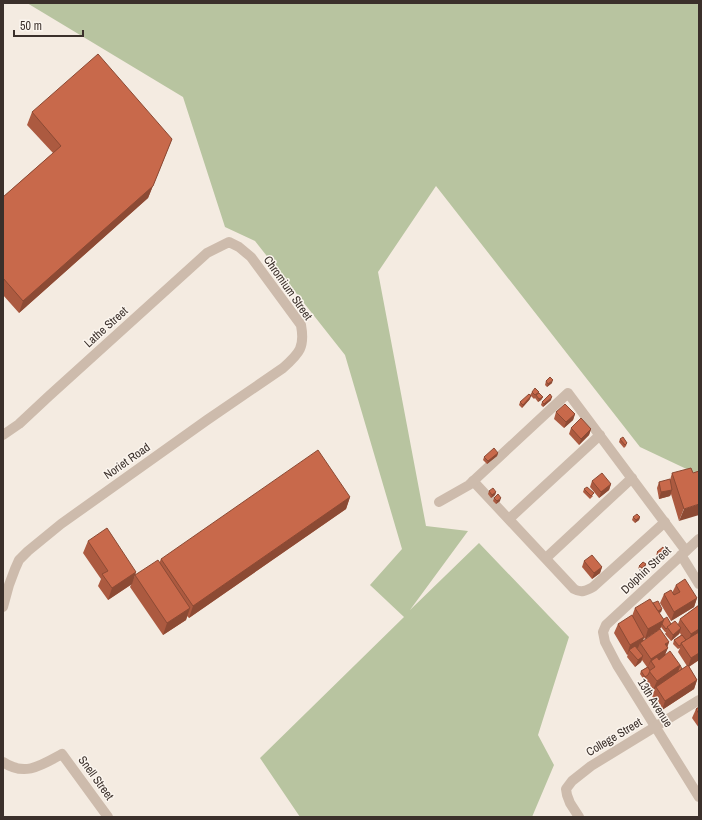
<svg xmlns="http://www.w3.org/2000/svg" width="702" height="820" viewBox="0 0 702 820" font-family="'Archivo Narrow',sans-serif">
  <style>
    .green { fill: #b8c4a0 }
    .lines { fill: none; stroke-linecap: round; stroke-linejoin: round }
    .street { stroke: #cdbbac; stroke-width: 10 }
    .wall { fill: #ac5a40; fill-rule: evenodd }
    .shaded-wall { fill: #8c4a34 }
    .building { fill: #c8694b; stroke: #8c4a34 }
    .labels { text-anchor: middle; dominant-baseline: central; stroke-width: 3; stroke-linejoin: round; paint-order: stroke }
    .street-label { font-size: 12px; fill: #3b302b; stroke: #fbf5ee }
  </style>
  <rect width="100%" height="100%" fill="#f4ebe1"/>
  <!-- green -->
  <polygon class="green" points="27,3 697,3 699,6 699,470 695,473 640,447 436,186 378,272 426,526 468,531 410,610 479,543 569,637 538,735 554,765 532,817 300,817 260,758 404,617 370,585 402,549 345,355 255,241 225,227 183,97"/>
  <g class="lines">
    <!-- street -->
    <g class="street">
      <path d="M3,435L19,424L49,396L207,253L229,242L239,247L251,257L301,325C305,347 300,353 283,368L207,420L61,524L28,551L19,560L15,569L9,585L3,607"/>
      <path d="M473,481L574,589C581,593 586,591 593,587L665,522"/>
      <polyline points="439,502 469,485 568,393 686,551"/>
      <polyline points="509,519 600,435"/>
      <polyline points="699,539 606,625 603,632 605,642 617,665 699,797"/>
      <polyline points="681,555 699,584"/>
      <polyline points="546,558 632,478"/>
      <path d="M3,762C25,777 42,765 62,754L108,817"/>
      <polyline points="579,817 570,803 567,795 566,789 572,781 591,766 699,700"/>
    </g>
  </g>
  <!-- wall -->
  <g class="wall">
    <polygon points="32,112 167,151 148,198 19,313 3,295 3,197 53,153 27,125"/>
    <polygon points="546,381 552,383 547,387 545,385"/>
    <polygon points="532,392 539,392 538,393 543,397 541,400 538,402 535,398 534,399 530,395"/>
    <polygon points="530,399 522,408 519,405 520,402"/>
    <polygon points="551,400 543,407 541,405 542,402"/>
    <polygon points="556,412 575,414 573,420 564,428 554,419"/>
    <polygon points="571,428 591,429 589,435 579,445 569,434"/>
    <polygon points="620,439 627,443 626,446 624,448 619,442"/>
    <polygon points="498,453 497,456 487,464 483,460 484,457"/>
    <polygon points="699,471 679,521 671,494 670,496 659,499 657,488 659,482 670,480 672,473 693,473"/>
    <polygon points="592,481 611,484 609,490 599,498 590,487"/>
    <polygon points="584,489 593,496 590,499 583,492"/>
    <polygon points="489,491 496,492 495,495 491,498 488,494"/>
    <polygon points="350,497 346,509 189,618 187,616 186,620 163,635 130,587 135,575 159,563 161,559"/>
    <polygon points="494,498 500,501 496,504 493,501"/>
    <polygon points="633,517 640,517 639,520 635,523 632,520"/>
    <polygon points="88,541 136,572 132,584 108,600 98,586 101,579 83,553"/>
    <polygon points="666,550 665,553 659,558 656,556 657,552"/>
    <polygon points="584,561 602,567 600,573 592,579 582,567"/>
    <polygon points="646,564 645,567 641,571 638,569 639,566"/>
    <polygon points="676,585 697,598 694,607 671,621 660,603 664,594 672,593"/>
    <path d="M653,603L662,609L661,612L659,613L664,619L671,624H678L680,619L699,605V660L689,667L697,680L694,689L662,710L652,696L655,689L653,690L646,680L647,679L644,680L640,674L641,671L647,667L642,660L641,662L635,667L627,657L628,654L627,655L614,633L618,624L632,616L635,608ZM661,627L665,632H666L665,634L671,641L679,634L680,633L681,635L674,640L673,644L678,649L680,648L678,652L687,666L682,669L665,655L669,642L643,641L644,638L645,639L660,629Z"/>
    <polygon points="699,707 699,728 692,718 696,709"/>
  </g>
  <!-- shaded-wall -->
  <g class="shaded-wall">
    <polygon points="172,139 148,198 19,313 23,301"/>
    <polygon points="553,380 552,383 547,387 548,384"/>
    <polygon points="531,396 530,399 522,408 523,405"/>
    <polygon points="543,397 541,400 538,402 539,399"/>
    <polygon points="552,397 551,400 543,407 544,404"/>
    <polygon points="575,414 573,420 564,428 566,422"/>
    <polygon points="591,429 589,435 579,445 581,439"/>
    <polygon points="498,453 497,456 487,464 488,461"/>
    <polygon points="611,484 609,490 599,498 601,492"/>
    <polygon points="672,490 670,496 659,499 661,492"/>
    <polygon points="496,492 495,495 491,498 492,495"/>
    <polygon points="350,497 346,509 189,618 193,606"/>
    <polygon points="501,498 500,501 496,504 497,501"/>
    <polygon points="699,504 699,515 679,521 684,509"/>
    <polygon points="640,517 639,520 635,523 636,520"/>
    <polygon points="666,550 665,553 659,558 660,555"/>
    <polygon points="646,564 645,567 641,571 642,568"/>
    <polygon points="602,567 600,573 592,579 594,573"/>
    <polygon points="136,572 132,584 108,600 112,588"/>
    <polygon points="697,598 694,607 671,621 674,612"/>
    <polygon points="190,608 186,620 163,635 167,623"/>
    <polygon points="662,609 661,612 654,615 655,612"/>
    <polygon points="664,620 660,629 645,639 648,629"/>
    <polygon points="681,628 679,634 671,641 673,635"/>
    <polygon points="699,629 699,635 687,644 691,634"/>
    <polygon points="644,637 641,646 640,643 638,648 631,652 629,650 628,654 627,655 630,645"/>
    <polygon points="669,642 666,649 668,648 664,657 653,665 651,661 647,669 651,659 665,644"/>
    <polygon points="699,653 699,660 688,667 691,658"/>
    <polygon points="643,656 641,662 635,667 638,660"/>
    <polygon points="680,665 677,674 656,687 655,689 653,690 657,681"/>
    <polygon points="697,680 694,689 662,710 665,701"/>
  </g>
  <!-- building -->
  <g class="building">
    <polygon points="98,54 172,139 153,186 23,301 3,278 3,197 61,146 32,112"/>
    <polygon points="550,377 553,380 548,384 546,381"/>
    <polygon points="535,388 539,392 535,395 532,392"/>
    <polygon points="539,393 543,397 539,399 536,395"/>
    <polygon points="529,394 531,396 523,405 520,402"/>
    <polygon points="550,394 552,397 544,404 542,402"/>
    <polygon points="565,404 575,414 566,422 556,412"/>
    <polygon points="581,418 591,429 581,439 571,428"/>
    <polygon points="623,437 627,443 625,445 620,439"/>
    <polygon points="494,448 498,453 488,461 484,457"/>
    <polygon points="318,450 350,497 193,606 161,559"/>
    <polygon points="691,468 693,473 699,471 699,504 684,509 672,473"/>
    <polygon points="602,473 611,484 601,492 592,481"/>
    <polygon points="670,479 672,490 661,492 659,482"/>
    <polygon points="587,487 594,493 591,496 584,489"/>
    <polygon points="493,488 496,492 492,495 489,491"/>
    <polygon points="498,494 501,498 497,501 494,498"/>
    <polygon points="637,514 640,517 636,520 633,517"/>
    <polygon points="107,528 136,572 112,588 102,574 108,571 88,541"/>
    <polygon points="663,547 666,550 660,555 657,552"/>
    <polygon points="592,555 602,567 594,573 584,561"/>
    <polygon points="158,560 190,608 167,623 135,575"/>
    <polygon points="643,562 646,564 642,568 639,566"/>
    <polygon points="685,579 697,598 674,612 664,594 671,590 674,595 680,592 676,585"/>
    <polygon points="650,599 664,620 648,629 635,608"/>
    <polygon points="658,601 662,609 658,611 653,603"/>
    <polygon points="699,605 699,629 691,634 680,619"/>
    <polygon points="632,615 644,637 630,645 618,624"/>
    <polygon points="667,617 671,624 666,629 662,624 664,619"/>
    <polygon points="675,621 681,628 673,635 667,627"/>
    <polygon points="660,629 669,642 665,644 668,648 651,659 640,643"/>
    <polygon points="699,632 699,653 691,658 681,643"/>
    <polygon points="682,635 686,640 681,643 681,645 679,646 674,640"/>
    <polygon points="635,646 643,656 638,660 629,650"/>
    <polygon points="670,651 680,665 657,681 649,671 655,667 651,661 657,657 659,660"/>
    <polygon points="680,665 682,669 678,672 678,671"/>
    <polygon points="688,665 697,680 665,701 656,687"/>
    <polygon points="648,667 650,671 648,675 645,677 641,671"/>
    <polygon points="699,707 699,714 696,709"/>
  </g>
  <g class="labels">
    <!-- street labels -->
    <g class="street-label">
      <text transform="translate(288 288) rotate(55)">Chromium Street</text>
      <text transform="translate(106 327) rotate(-42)">Lathe Street</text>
      <text transform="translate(127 461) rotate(-35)">Noriet Road</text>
      <text transform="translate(646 570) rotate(-43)">Dolphin Street</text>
      <text transform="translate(655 703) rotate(58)">13th Avenue</text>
      <text transform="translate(614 737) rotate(-31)">College Street</text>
      <text transform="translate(96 778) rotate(54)">Snell Street</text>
    </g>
  </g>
  <!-- border -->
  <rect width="702" height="820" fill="none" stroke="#3b302b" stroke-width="8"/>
  <!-- scale -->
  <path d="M14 30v6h69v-6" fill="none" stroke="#3b302b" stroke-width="2"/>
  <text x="20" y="30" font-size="12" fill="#3b302b" stroke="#fbf5ee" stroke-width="3" paint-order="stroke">50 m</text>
</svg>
